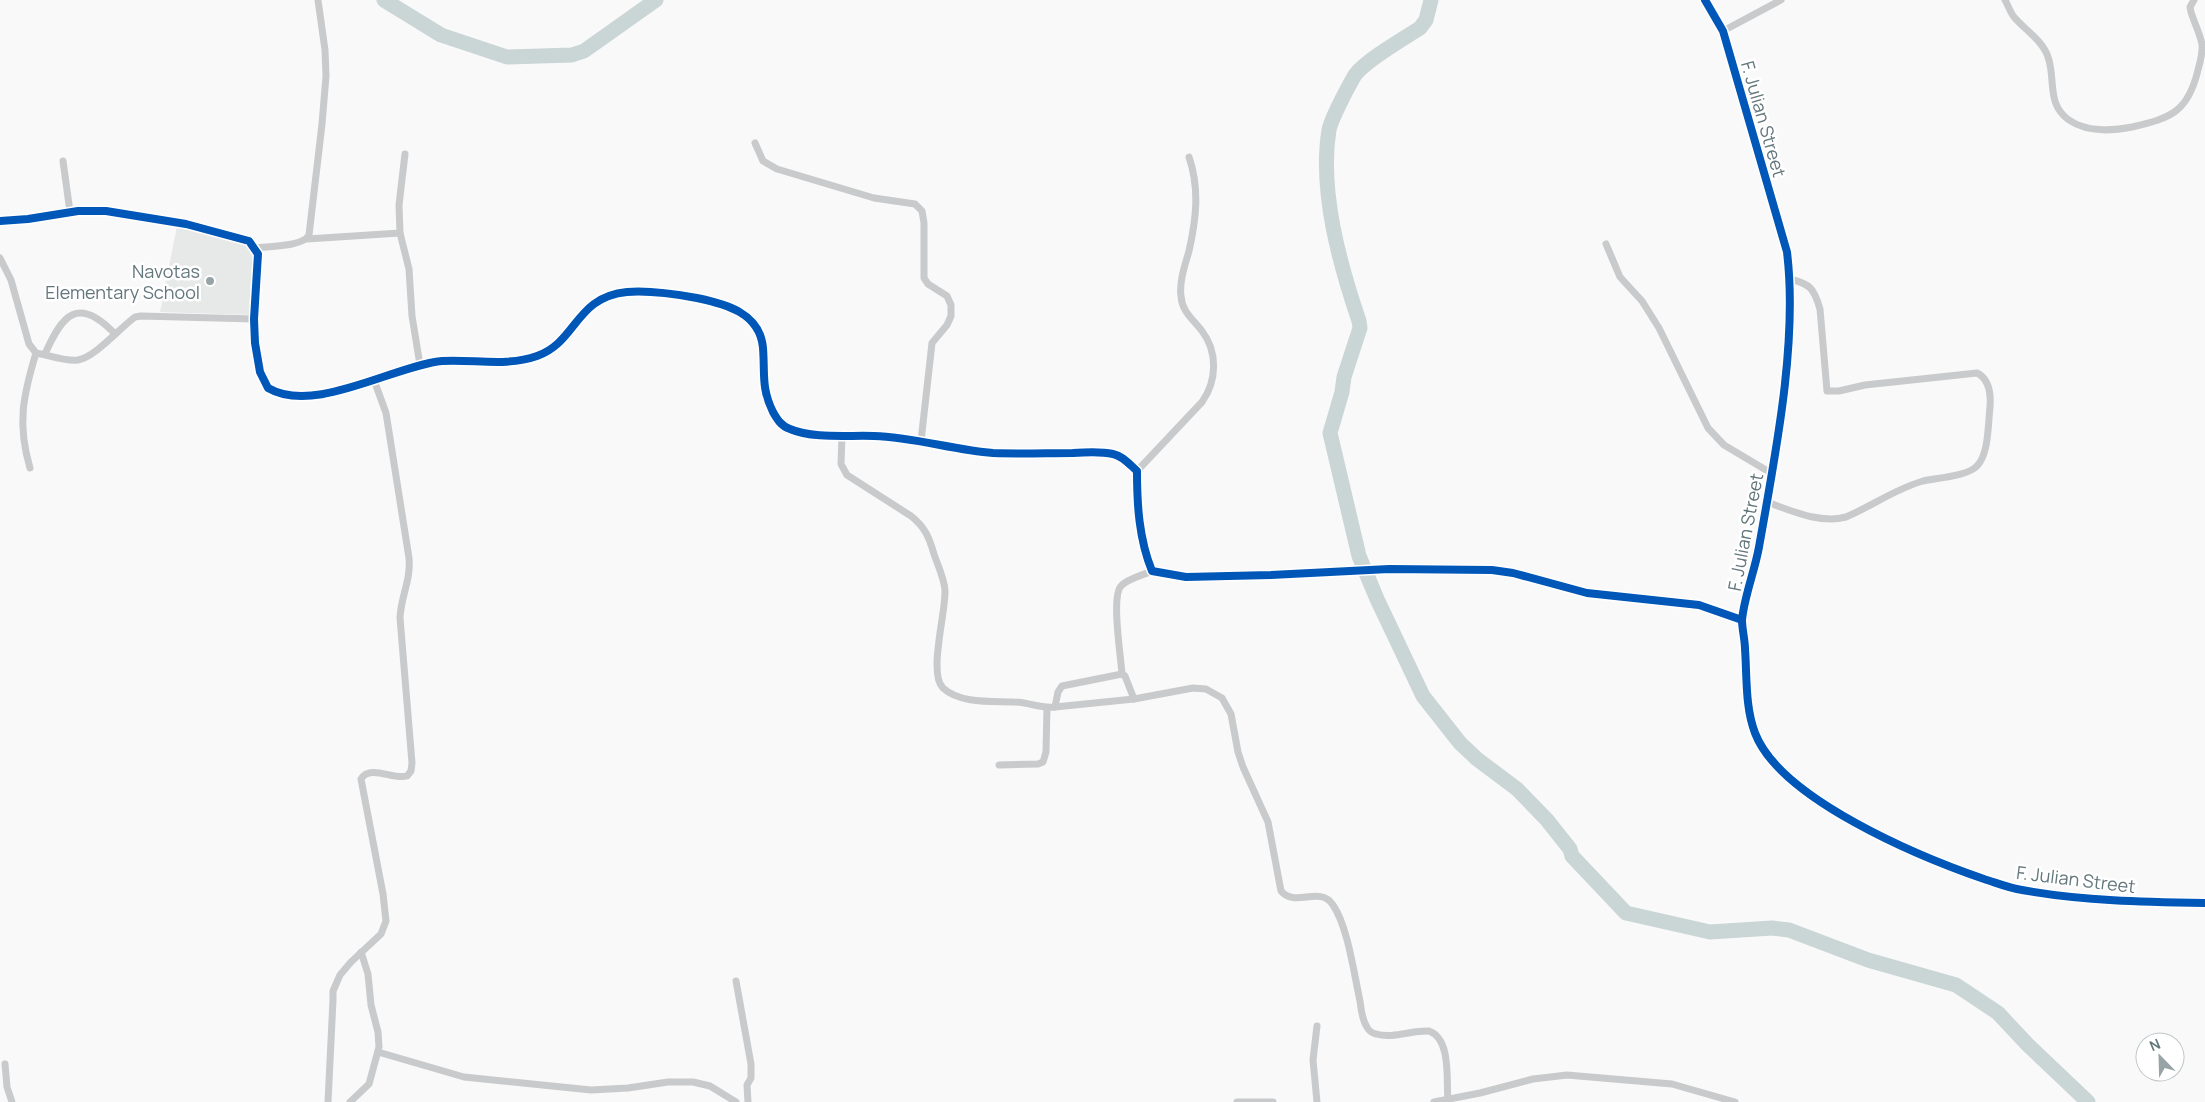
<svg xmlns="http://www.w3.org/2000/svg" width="2205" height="1102" viewBox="0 0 2205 1102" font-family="Manrope,sans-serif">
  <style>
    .built { fill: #e7e9e9 }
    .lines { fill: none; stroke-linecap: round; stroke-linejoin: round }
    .river { stroke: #cad5d5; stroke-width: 15 }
    .minor { stroke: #c9cacb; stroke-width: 7 }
    .tertiary { stroke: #c9cacb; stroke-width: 9 }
    .cycleway-casing { stroke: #fff; stroke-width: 11 }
    .cycleway { stroke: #0057b8; stroke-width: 8 }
    .poi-dot { fill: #97a4a7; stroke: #fff; stroke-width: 2 }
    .labels { text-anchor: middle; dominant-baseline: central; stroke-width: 5; stroke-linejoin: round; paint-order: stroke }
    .street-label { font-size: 18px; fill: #62767b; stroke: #fff }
    .poi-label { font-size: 18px; fill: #62767b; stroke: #fff; text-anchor: end }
  </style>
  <rect width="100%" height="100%" fill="#f9f9f9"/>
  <!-- built -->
  <polygon class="built" points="177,226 242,240 254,249 252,315 160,312"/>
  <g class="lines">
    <!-- river -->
    <g class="river">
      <polyline points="384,0 441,35 507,57 572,55 584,51 656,0"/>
      <path d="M1431,0L1426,20L1420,28C1403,39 1366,60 1355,75C1349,85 1331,119 1329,130C1319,191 1340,265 1359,321L1360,328L1344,377L1342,392L1330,433L1359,556L1377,599L1423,696L1460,743L1477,759L1517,789L1547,820L1570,849L1572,856L1626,913L1710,932L1772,928L1789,930L1868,960L1956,985L1998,1013L2028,1045L2088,1102"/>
    </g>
    <!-- minor -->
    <g class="minor">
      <path d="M2005,0C2008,5 2010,12 2014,17C2025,30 2043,41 2048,57C2056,79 2046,104 2069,120C2086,132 2112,131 2132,127C2171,118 2188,112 2198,70C2200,62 2203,53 2202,44C2200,34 2194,22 2191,12L2190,7L2194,0"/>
      <polyline points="1723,31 1781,0"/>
      <polyline points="755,143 763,161 777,169 874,198 915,204 922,211 924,223 924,278 928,284 947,296 951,305 951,316 947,325 932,343 921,441"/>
      <polyline points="63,161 70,212"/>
      <path d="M0,221L28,219L78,211H106L186,224L249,241L258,254L254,319L255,343L260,372L268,388C314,415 393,366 442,361C474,359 506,367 537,356C577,342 575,297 627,292C650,290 675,294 697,298C726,304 760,313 763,348C765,373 761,388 773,412C777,419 781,426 790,429C813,439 849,435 874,436C914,437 953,450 993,453C1020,454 1046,453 1073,453C1086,452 1100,451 1113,454C1123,456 1130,465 1137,471C1137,505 1139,539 1152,571L1186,577L1271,575L1389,569L1492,570L1513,573L1587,593L1699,605L1742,620"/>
      <polyline points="400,233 399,205 405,154"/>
      <polyline points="307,239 400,233 409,269 412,316 420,365"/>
      <polyline points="1606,244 1620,277 1642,301 1659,328 1708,428 1724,445 1771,473"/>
      <path d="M255,248C268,246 303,247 309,235L322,124L326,76L325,50L318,0"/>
      <path d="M0,258L11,280L29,344L36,353C48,355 66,362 78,360C95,357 120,328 135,317L141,316L254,319"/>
      <path d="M45,354C62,315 78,295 115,334"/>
      <path d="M842,436L841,464L847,475L911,516C925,527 929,537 934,554C938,566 944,578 945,590C946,613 928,673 943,688C960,704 993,701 1014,702C1028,702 1041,709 1055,707L1058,692L1062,686L1122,674C1121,657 1111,597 1121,586C1127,579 1143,575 1152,571"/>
      <path d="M30,468C17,424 23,396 36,353"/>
      <path d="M1137,471L1202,402C1217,381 1218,352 1202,331C1193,319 1182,312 1181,296C1179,282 1185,265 1189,251C1196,220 1200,189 1189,157"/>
      <path d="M1767,502C1792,511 1820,524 1846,517C1872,506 1895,489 1923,481C1936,478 1968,476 1977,466C1989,454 1988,423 1990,407C1991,394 1989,379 1977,373L1865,385L1839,391H1827L1820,309C1814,288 1810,284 1790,279"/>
      <polyline points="1122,674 1125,676 1134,699"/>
      <path d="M1055,707L1134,699L1193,688L1206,689L1222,698L1231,714L1238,752L1243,767L1268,822L1281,891C1295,908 1320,885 1333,905C1348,927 1354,974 1360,1001C1361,1009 1362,1020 1367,1027C1368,1030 1372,1033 1376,1034C1394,1039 1411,1030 1429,1031C1452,1039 1446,1082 1448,1102"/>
      <polyline points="999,765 1038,764 1043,762 1046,752 1047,708"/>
      <polyline points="736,981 751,1064 751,1078 747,1085 748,1102"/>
      <polyline points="378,1052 464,1077 591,1090 628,1088 668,1082 693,1082 710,1086 736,1102"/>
      <polyline points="5,1064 7,1087 12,1102"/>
      <path d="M328,1102L333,1000V991L340,975L351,962L381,934L386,921L383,894L361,779C370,764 393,780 407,776L411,771L412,763L400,618C401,595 411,581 409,558L386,413L374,380"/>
      <polyline points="350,1102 369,1084 379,1047 378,1032 371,1005 368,974 361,952"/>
      <polyline points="1237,1102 1273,1102"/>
      <polyline points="1317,1102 1313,1060 1317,1026"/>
      <polyline points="1434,1102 1480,1093 1533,1079 1567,1075 1672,1084 1735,1102"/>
    </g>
    <!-- tertiary -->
    <path class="tertiary" d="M1705,0L1723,31L1787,252C1798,343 1775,456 1759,547C1755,570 1744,597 1742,620C1742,629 1745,640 1745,649C1747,676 1745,707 1755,733C1780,799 1920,857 1984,879C1997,883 2009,888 2022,890C2083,901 2144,902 2205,903"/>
    <defs>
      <g id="cycleway">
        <path d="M1705,0L1723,31L1787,252C1798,343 1775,456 1759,547C1755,570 1744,597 1742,620C1742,629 1745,640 1745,649C1747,676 1745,707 1755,733C1780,799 1920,857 1984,879C1997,883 2009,888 2022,890C2083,901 2144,902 2205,903"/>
        <path d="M0,221L28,219L78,211H106L186,224L249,241L258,254L254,319L255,343L260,372L268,388C314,415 393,366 442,361C474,359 506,367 537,356C577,342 575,297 627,292C650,290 675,294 697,298C726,304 760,313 763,348C765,373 761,388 773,412C777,419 781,426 790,429C813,439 849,435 874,436C914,437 953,450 993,453C1020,454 1046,453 1073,453C1086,452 1100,451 1113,454C1123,456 1130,465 1137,471C1137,505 1139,539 1152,571L1186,577L1271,575L1389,569L1492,570L1513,573L1587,593L1699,605L1742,620"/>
      </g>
    </defs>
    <!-- cycleway casing -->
    <use href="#cycleway" class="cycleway-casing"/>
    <!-- cycleway -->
    <use href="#cycleway" class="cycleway"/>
  </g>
  <!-- markers -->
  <circle class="poi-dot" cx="210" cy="281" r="5"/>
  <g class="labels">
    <!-- street labels -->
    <g class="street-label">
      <text transform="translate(1764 119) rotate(74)">F. Julian Street</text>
      <text transform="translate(1745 532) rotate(-79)">F. Julian Street</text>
      <text transform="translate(2076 879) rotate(7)">F. Julian Street</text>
    </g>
    <!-- poi labels -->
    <g class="poi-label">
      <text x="200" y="271">Navotas<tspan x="200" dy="21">Elementary School</tspan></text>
    </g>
  </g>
  <!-- north arrow -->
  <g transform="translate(2160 1057) rotate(337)"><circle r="24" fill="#ffffff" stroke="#c0c8ca"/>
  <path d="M0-4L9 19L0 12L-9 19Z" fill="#97a4a7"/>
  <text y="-8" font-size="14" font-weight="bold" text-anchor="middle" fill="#62767b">N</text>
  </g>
</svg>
